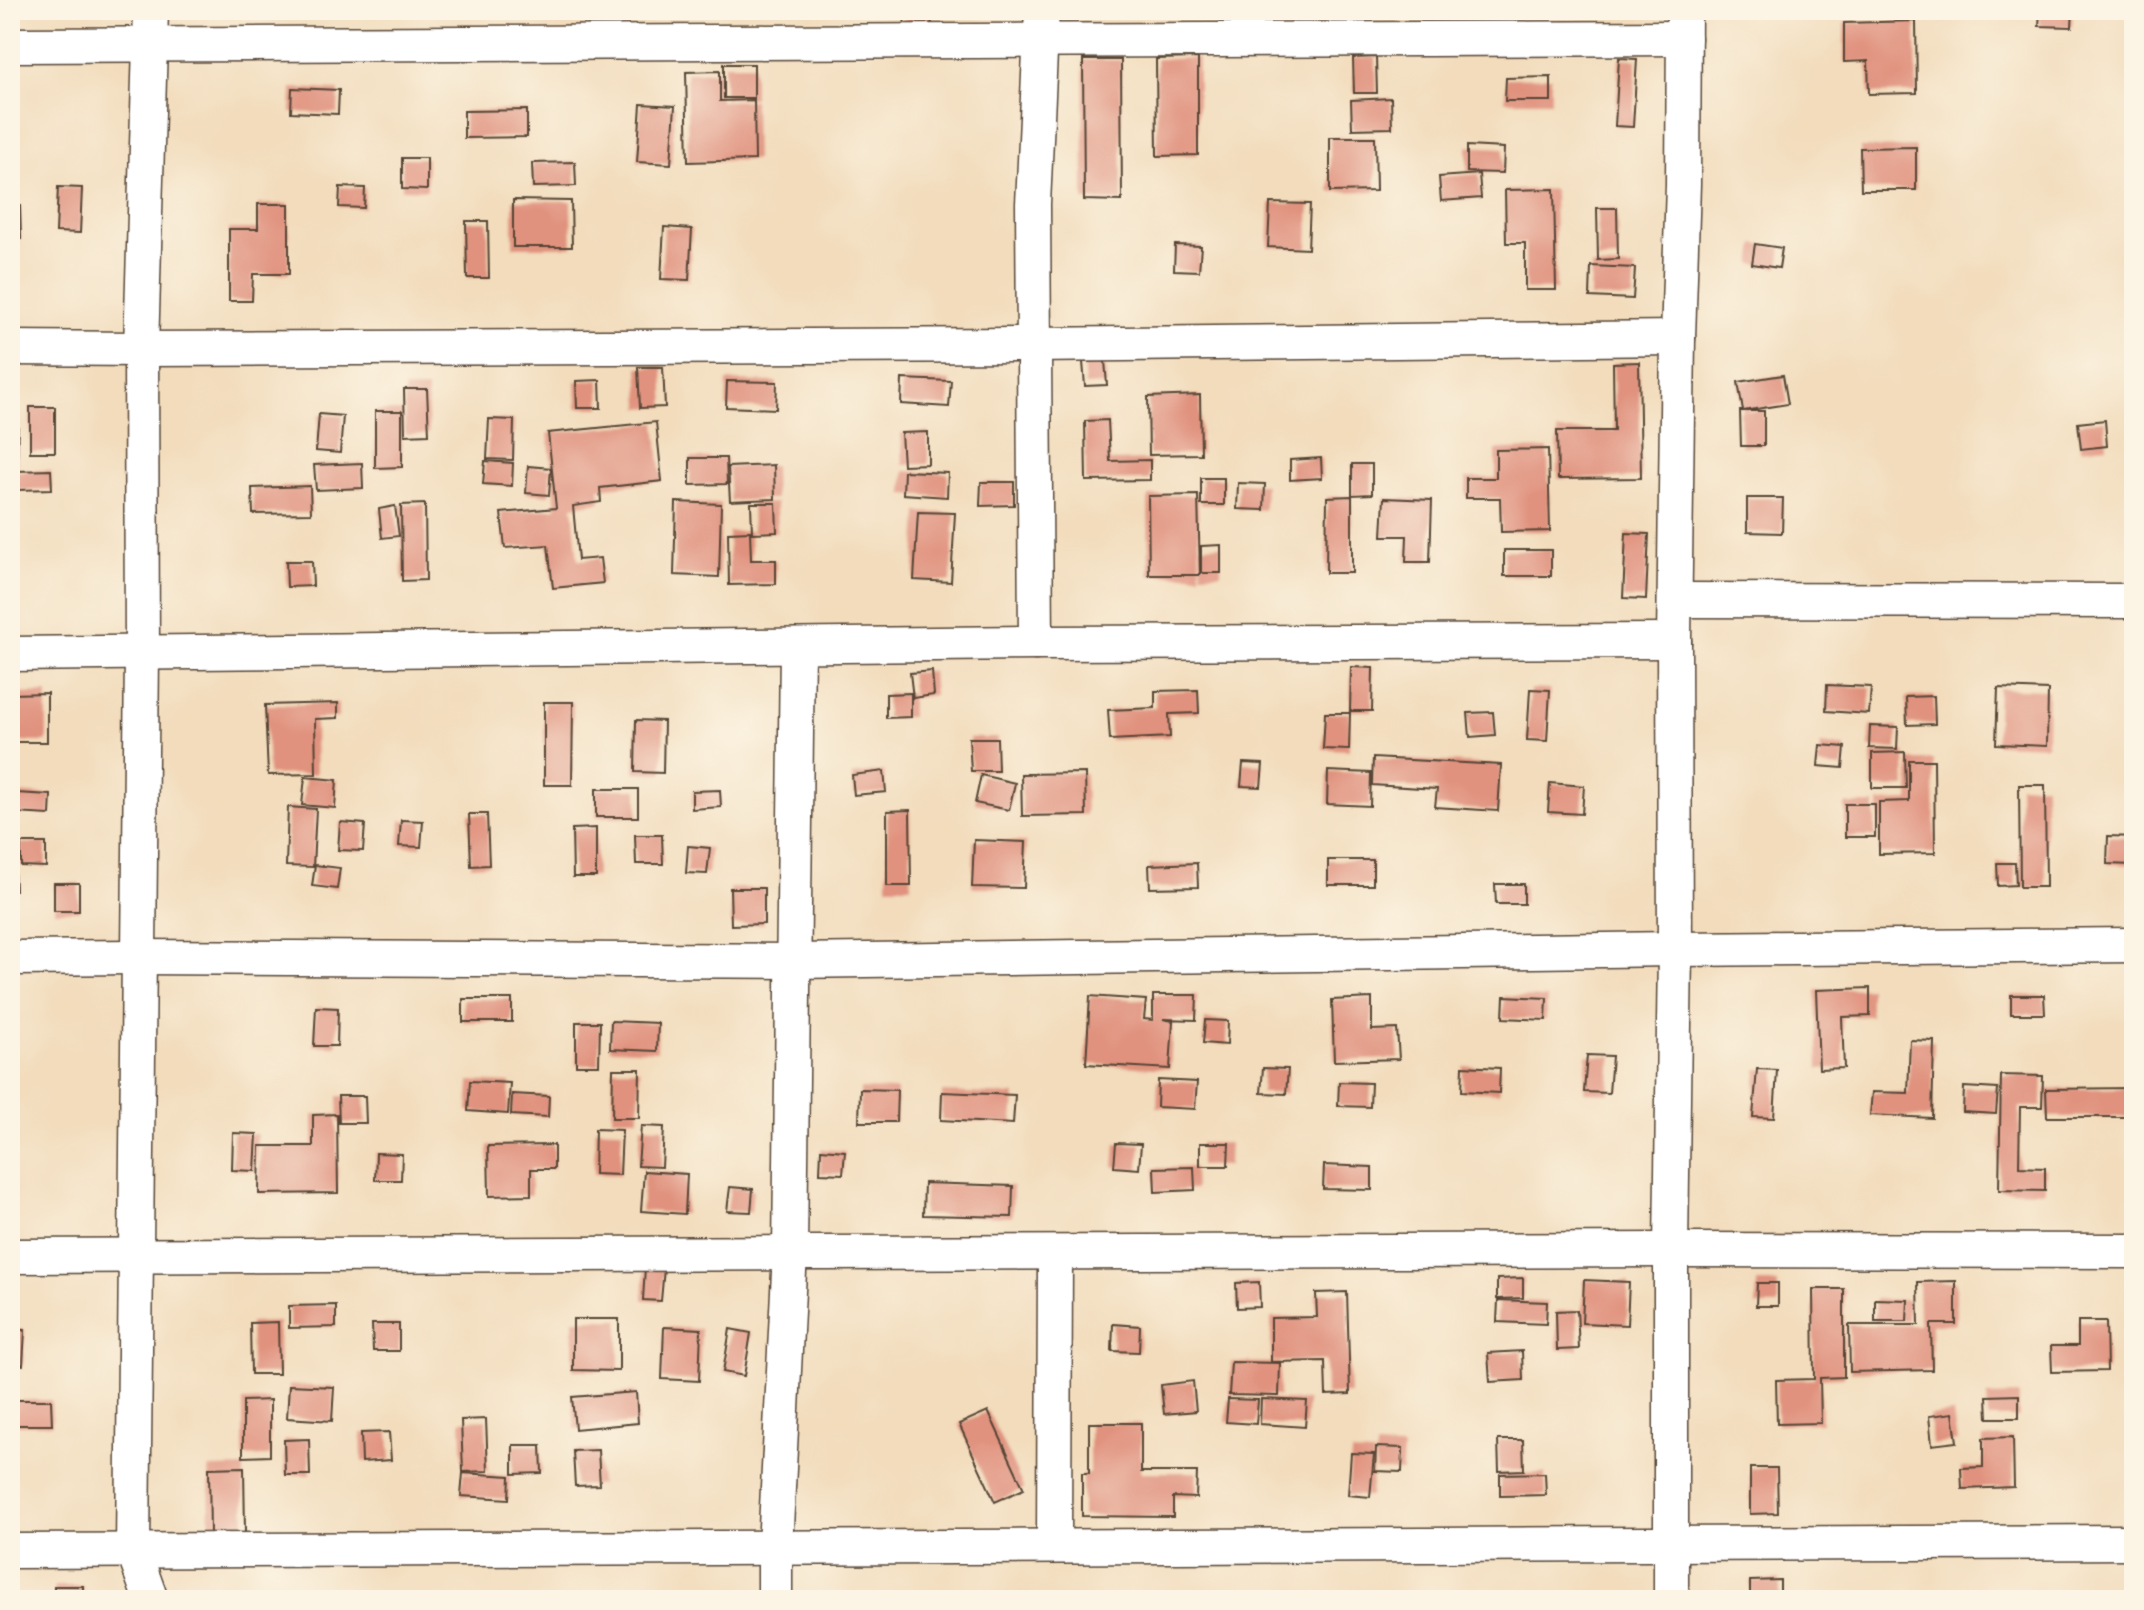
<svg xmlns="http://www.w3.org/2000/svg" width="2144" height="1610" viewBox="0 0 2144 1610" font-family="'Gochi Hand',sans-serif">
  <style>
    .building { fill: #e0927e }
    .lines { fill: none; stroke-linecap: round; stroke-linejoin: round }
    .street-casing { stroke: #564536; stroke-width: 37 }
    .street { stroke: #fff; stroke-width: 34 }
  </style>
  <rect width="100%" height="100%" fill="#fcf5e5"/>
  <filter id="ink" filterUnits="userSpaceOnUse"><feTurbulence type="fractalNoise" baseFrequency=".0125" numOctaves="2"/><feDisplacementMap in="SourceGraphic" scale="16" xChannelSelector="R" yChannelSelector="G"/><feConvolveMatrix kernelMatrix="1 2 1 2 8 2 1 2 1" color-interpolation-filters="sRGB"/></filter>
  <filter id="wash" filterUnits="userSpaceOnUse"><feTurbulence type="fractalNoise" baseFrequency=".006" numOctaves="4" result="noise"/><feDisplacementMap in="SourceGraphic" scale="32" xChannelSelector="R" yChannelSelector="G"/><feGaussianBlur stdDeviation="1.8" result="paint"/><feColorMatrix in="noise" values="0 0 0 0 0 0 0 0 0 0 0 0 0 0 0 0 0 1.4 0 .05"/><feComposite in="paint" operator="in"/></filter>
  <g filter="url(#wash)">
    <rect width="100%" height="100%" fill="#f2dcbc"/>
    <g id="blocks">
      <!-- building -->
      <g class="building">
        <polygon points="210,10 250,10 250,15 210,14"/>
        <polygon points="904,10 931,10 932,30 905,31"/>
        <polygon points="2040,10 2073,10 2072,27 2039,26"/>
        <polygon points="1916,21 1917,93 1869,94 1868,61 1844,62 1844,23"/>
        <polygon points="1376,57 1377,93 1354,93 1353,58"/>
        <polygon points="1198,58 1198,155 1157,156 1156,59"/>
        <polygon points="1619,58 1637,59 1633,127 1615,126"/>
        <polygon points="1083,60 1121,60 1122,201 1084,200"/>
        <rect x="724" y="64" width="30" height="34"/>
        <polygon points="720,71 720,101 754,100 755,160 688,162 686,72"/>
        <polygon points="1551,77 1551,101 1505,101 1506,78"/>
        <polygon points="292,88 339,90 338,114 291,112"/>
        <polygon points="1391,98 1392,128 1352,129 1351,100"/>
        <polygon points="641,104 675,106 671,164 637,162"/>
        <polygon points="527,110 527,137 464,138 464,111"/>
        <polygon points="1330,137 1375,137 1376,191 1330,192"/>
        <polygon points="1467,146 1504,148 1503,173 1467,172"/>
        <polygon points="1916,147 1916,190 1861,190 1860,148"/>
        <polygon points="402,158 427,158 427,190 402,189"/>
        <polygon points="575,162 576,186 533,187 532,163"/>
        <rect x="10" y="173" width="8" height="29"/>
        <polygon points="1479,174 1481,198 1441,201 1439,177"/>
        <polygon points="58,187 82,188 80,233 56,232"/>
        <polygon points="340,187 365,188 364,208 339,207"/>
        <polygon points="1554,189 1556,290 1525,290 1525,243 1506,243 1505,190"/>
        <polygon points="513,200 571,201 572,247 513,247"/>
        <polygon points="1270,203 1310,204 1308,249 1268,247"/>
        <polygon points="258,204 289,204 289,274 253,274 252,301 229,301 229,229 258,229"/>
        <polygon points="20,205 21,239 10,239 10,206"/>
        <polygon points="1597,208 1617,208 1618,259 1598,260"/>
        <polygon points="466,221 488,221 489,278 467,278"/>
        <polygon points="664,227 692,229 689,280 661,279"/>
        <polygon points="1755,244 1782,248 1779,268 1752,264"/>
        <polygon points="1175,245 1201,246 1199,271 1174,270"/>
        <polygon points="1591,266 1635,268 1633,299 1590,297"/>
        <polygon points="1105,361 1107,385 1085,386 1083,362"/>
        <polygon points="1639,362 1641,478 1558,479 1557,431 1614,431 1613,363"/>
        <polygon points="638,367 663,367 665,407 640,408"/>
        <polygon points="1783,375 1788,404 1743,411 1738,382"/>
        <polygon points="902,379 951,381 949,407 901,404"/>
        <polygon points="600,380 601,408 577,408 576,381"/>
        <polygon points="727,381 777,382 776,409 726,407"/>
        <polygon points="404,389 427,389 429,434 405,435"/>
        <polygon points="1200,395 1201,454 1149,455 1148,397"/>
        <rect x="30" y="407" width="25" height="45"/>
        <polygon points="375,411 402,411 402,467 375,468"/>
        <polygon points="1740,411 1764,411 1764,446 1741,446"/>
        <polygon points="10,413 18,413 17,470 10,470"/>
        <polygon points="319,414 343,416 340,453 316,451"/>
        <polygon points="489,419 514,420 513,460 487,459"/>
        <polygon points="1108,420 1110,461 1150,460 1150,480 1086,481 1085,421"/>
        <polygon points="2105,420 2107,446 2081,449 2078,423"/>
        <polygon points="656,422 662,481 600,488 601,502 573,506 578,560 600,558 603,583 553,588 548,545 505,548 501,513 556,508 548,433"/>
        <polygon points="928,432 928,464 903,465 901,433"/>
        <polygon points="1548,449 1550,531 1501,532 1500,498 1466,498 1466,478 1496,478 1496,450"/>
        <polygon points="690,458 726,458 727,484 690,485"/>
        <polygon points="1321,458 1322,478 1290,480 1290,460"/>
        <polygon points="485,461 513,463 512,486 483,484"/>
        <polygon points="362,463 363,488 316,490 314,465"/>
        <polygon points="1352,464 1372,464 1372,494 1352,495"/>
        <polygon points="774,465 775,499 730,501 728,467"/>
        <polygon points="528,466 551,468 549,495 526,493"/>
        <polygon points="51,470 52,489 17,490 16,471"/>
        <polygon points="904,471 948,473 947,497 903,494"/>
        <rect x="1201" y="478" width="23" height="27"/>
        <polygon points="981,482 1014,482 1014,505 980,506"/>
        <polygon points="1238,483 1265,484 1264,510 1237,509"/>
        <polygon points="310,486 311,513 253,514 252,488"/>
        <polygon points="1198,495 1200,575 1149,575 1148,496"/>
        <polygon points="1352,496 1352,573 1326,573 1327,497"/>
        <polygon points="1384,498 1432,500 1430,562 1406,562 1407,536 1382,536"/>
        <polygon points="1747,498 1783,498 1782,533 1747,532"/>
        <polygon points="676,502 721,504 719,577 674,575"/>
        <polygon points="751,503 776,503 777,532 752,533"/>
        <polygon points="425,504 426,580 402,581 401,505"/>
        <polygon points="395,506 399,536 382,538 379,509"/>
        <polygon points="918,512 955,513 951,582 914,580"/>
        <polygon points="750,531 751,560 776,560 776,584 729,585 728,532"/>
        <polygon points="1626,533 1649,534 1646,599 1623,598"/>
        <polygon points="1221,545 1221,573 1201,573 1201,546"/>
        <rect x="1504" y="550" width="47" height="26"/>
        <polygon points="286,561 312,561 313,586 287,587"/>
        <polygon points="1351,667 1373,668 1372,711 1350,711"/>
        <polygon points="932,671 934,695 913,698 910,673"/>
        <polygon points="1827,685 1871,687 1869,714 1826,711"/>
        <polygon points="1998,688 2048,690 2047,746 1996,744"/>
        <polygon points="1530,689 1550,690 1547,741 1527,740"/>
        <polygon points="1198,690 1199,713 1169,714 1170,737 1110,740 1108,710 1155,708 1155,691"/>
        <polygon points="47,693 47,742 10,742 10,694"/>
        <polygon points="911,693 911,717 886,718 886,694"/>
        <polygon points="1934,696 1935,724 1907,725 1906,697"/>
        <polygon points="544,702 573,702 572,785 544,785"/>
        <polygon points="338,703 338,718 315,719 316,774 268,775 265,705"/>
        <polygon points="1493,712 1495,735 1470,737 1468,713"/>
        <polygon points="1325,713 1350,713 1349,750 1323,749"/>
        <polygon points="636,720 664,721 663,773 635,772"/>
        <polygon points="1870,726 1898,727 1897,749 1869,748"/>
        <polygon points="969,738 997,738 998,771 971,771"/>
        <polygon points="1820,745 1845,747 1843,768 1818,766"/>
        <polygon points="1905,752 1906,788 1872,788 1872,753"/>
        <polygon points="1373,758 1501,765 1498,811 1435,807 1437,789 1372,785"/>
        <polygon points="1909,760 1934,760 1935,853 1879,854 1879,802 1909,801"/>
        <polygon points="1243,763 1263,764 1261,787 1241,786"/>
        <polygon points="884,771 886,792 854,795 852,775"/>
        <polygon points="1328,771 1371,773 1370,806 1327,804"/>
        <polygon points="1085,773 1086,815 1022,816 1021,774"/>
        <polygon points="981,775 1015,783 1009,810 975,803"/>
        <polygon points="305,777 337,780 335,808 302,805"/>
        <polygon points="1550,783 1584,786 1582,814 1548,812"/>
        <polygon points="2019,785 2045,785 2046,887 2020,887"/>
        <rect x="596" y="789" width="42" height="28"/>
        <polygon points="720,790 721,807 692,809 692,791"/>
        <polygon points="16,793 51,795 50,815 15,813"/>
        <rect x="1845" y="804" width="30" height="33"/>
        <polygon points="288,807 316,809 313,867 286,866"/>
        <polygon points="910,810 911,886 887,886 887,811"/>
        <polygon points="469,814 487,814 489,865 471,866"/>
        <polygon points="401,820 423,821 421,847 399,846"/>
        <polygon points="340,822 365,824 363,851 338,850"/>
        <polygon points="596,828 596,877 573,877 572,829"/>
        <polygon points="635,835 662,835 663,864 636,864"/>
        <polygon points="2108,836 2134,837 2134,865 2107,864"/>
        <polygon points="974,840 1026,842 1024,888 972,887"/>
        <polygon points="21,843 46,843 46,867 21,866"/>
        <polygon points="688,846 710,848 707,874 686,873"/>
        <rect x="1328" y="860" width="45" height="25"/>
        <polygon points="1197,863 1198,887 1150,888 1149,865"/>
        <polygon points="1997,863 2015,863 2016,885 1998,886"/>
        <polygon points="14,865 15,890 10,890 10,866"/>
        <polygon points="315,865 340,868 337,889 312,886"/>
        <rect x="54" y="883" width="25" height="28"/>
        <polygon points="1495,884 1524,884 1524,904 1496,904"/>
        <polygon points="730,888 764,888 764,924 731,925"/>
        <polygon points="1870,988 1870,1016 1842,1017 1844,1068 1819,1069 1816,990"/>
        <polygon points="1153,995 1197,995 1196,1020 1163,1019 1173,1021 1170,1069 1086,1064 1090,996 1146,1000 1144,1019 1153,1020"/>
        <polygon points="2011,995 2044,995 2045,1014 2011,1014"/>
        <polygon points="1504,996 1547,998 1546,1020 1503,1018"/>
        <polygon points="1372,998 1372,1030 1397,1029 1399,1059 1334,1061 1332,1000"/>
        <polygon points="10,999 16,999 15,1025 10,1024"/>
        <rect x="463" y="999" width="49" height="23"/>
        <polygon points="316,1007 338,1008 337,1046 314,1046"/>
        <polygon points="1205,1020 1228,1021 1227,1045 1203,1043"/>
        <polygon points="611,1021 658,1023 657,1051 610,1049"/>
        <polygon points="576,1022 600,1022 599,1065 576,1065"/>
        <polygon points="1910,1040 1934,1041 1932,1118 1870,1115 1872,1092 1908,1093"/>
        <polygon points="1587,1055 1612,1056 1609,1093 1584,1092"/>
        <polygon points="1463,1066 1500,1068 1499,1093 1462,1091"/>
        <polygon points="1263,1068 1288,1069 1286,1094 1261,1093"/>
        <polygon points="613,1069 640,1069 639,1118 612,1118"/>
        <polygon points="1757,1069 1777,1070 1774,1118 1753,1117"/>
        <polygon points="2001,1075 2043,1076 2042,1107 2020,1107 2019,1167 2045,1168 2045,1191 1999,1190"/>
        <polygon points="10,1080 14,1080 16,1115 10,1115"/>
        <polygon points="1158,1080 1197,1082 1195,1109 1157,1107"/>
        <polygon points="470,1081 510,1083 508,1114 468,1111"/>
        <polygon points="1339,1082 1371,1083 1370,1107 1338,1106"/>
        <polygon points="1964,1087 1998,1089 1996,1114 1963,1112"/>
        <polygon points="2132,1088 2132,1117 2047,1117 2046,1089"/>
        <polygon points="860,1089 897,1090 896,1122 859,1122"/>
        <polygon points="942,1092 1015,1095 1013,1124 941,1120"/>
        <polygon points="512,1094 549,1096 548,1117 511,1115"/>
        <polygon points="338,1096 365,1096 366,1123 339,1123"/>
        <polygon points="337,1114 338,1193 259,1194 260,1146 313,1146 313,1115"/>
        <polygon points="641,1126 664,1127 662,1167 638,1166"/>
        <polygon points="595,1129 622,1130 620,1175 594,1174"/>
        <polygon points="233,1133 257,1134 255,1171 232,1170"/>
        <polygon points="1116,1143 1141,1144 1139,1169 1114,1167"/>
        <polygon points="1200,1143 1229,1143 1228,1166 1200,1166"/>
        <polygon points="554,1145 554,1169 531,1169 531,1195 489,1196 488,1146"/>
        <polygon points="821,1149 845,1151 843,1174 820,1173"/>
        <polygon points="376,1153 402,1154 401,1180 375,1180"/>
        <polygon points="1324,1165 1372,1167 1372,1190 1323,1189"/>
        <polygon points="1194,1167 1195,1190 1155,1192 1154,1168"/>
        <polygon points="644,1171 687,1174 685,1214 641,1211"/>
        <polygon points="924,1183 1013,1186 1012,1217 923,1215"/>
        <polygon points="730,1187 753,1189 751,1212 727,1211"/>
        <polygon points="645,1267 664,1268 661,1301 643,1300"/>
        <polygon points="1523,1278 1523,1298 1497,1299 1497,1279"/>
        <polygon points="1584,1280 1629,1282 1627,1325 1582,1323"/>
        <polygon points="1956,1281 1956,1324 1931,1324 1932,1370 1850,1372 1849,1325 1919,1325 1918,1282"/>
        <polygon points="1259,1282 1260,1307 1237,1308 1236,1283"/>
        <polygon points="1757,1283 1778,1283 1778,1306 1756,1306"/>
        <polygon points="1813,1289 1844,1289 1844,1377 1820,1378 1821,1423 1777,1424 1776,1380 1814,1379"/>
        <polygon points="1347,1292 1350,1394 1326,1395 1325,1361 1271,1362 1271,1318 1317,1317 1316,1293"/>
        <polygon points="1875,1299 1908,1300 1907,1321 1875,1321"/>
        <polygon points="1498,1300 1547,1302 1546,1324 1497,1322"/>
        <polygon points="336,1305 336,1327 289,1328 289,1306"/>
        <polygon points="1577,1310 1579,1349 1557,1350 1556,1311"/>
        <polygon points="573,1319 619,1319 619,1371 573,1370"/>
        <polygon points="2078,1321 2106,1321 2107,1371 2052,1372 2051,1346 2078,1346"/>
        <polygon points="278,1322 279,1374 251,1374 250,1323"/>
        <polygon points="372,1324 399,1324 399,1351 373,1351"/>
        <polygon points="1113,1324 1140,1326 1139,1352 1112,1351"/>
        <polygon points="664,1327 701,1329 699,1381 662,1379"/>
        <polygon points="10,1329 25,1330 23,1365 10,1364"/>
        <polygon points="730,1329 751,1333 744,1376 723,1372"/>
        <polygon points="1522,1351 1523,1380 1490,1382 1488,1353"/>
        <polygon points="1231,1362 1280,1363 1279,1396 1229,1395"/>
        <polygon points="1193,1381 1196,1411 1164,1414 1161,1385"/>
        <polygon points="289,1385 334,1387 332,1421 287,1418"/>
        <polygon points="636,1392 638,1423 575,1429 572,1397"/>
        <polygon points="2019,1395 2019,1418 1988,1418 1987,1396"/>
        <polygon points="1228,1399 1258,1400 1256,1424 1226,1422"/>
        <polygon points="1261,1399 1307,1401 1305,1427 1260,1424"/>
        <polygon points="16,1400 51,1400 52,1425 16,1425"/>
        <polygon points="270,1400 270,1456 243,1457 243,1401"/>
        <polygon points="988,1411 1024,1489 995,1502 959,1424"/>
        <polygon points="1953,1413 1957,1442 1932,1445 1929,1416"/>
        <polygon points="486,1419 488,1471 463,1472 461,1420"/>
        <polygon points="1089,1423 1141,1423 1141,1472 1197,1472 1196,1498 1173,1497 1173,1517 1082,1516 1082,1473 1089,1473"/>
        <polygon points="389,1432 391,1460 362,1462 361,1433"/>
        <polygon points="2013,1437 2014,1487 1962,1489 1961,1468 1983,1467 1983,1438"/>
        <polygon points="309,1439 310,1475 285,1475 284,1440"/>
        <polygon points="1498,1440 1523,1440 1524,1470 1499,1471"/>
        <polygon points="513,1445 541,1445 542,1473 513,1474"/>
        <polygon points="1376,1447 1403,1448 1402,1472 1375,1471"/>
        <polygon points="598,1450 600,1485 575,1486 573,1451"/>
        <polygon points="1351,1453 1374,1454 1370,1497 1348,1495"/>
        <polygon points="244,1467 245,1533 210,1534 209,1468"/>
        <polygon points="1750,1468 1777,1468 1778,1513 1750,1514"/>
        <polygon points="463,1473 510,1476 509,1499 461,1496"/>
        <polygon points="1545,1473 1546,1495 1500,1496 1500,1474"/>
        <rect x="10" y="1482" width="4" height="20"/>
        <polygon points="1780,1580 1780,1600 1750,1600 1750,1581"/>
        <rect x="54" y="1586" width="29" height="14"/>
      </g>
    </g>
  </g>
  <g filter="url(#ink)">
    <use href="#blocks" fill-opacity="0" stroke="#564536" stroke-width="2"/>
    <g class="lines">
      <defs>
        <g id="street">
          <polyline points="151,10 141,349 142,654 133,1550 151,1600"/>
          <polyline points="10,45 1684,38"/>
          <polyline points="10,348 141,349 1033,345 1678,338"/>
          <polyline points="1675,600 2134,601"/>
          <polyline points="1036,643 1033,204 1042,10"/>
          <polyline points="10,654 1036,643 1674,641"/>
          <polyline points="10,958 137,957 794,961 1675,949 2134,945"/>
          <polyline points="10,1256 1671,1250 2134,1251"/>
          <polyline points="1054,1546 1055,1253"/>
          <polyline points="10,1551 2134,1542"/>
          <polyline points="775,1600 775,1547 790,1252 797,646"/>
          <polyline points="1671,1600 1671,1250 1675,949 1674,641 1678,338 1683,184 1684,10"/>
        </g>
      </defs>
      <!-- street casing -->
      <use href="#street" class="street-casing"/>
      <!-- street -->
      <use href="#street" class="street"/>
    </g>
  </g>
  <!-- margin -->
  <rect width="2144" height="1610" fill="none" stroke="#fcf5e5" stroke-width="40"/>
</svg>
